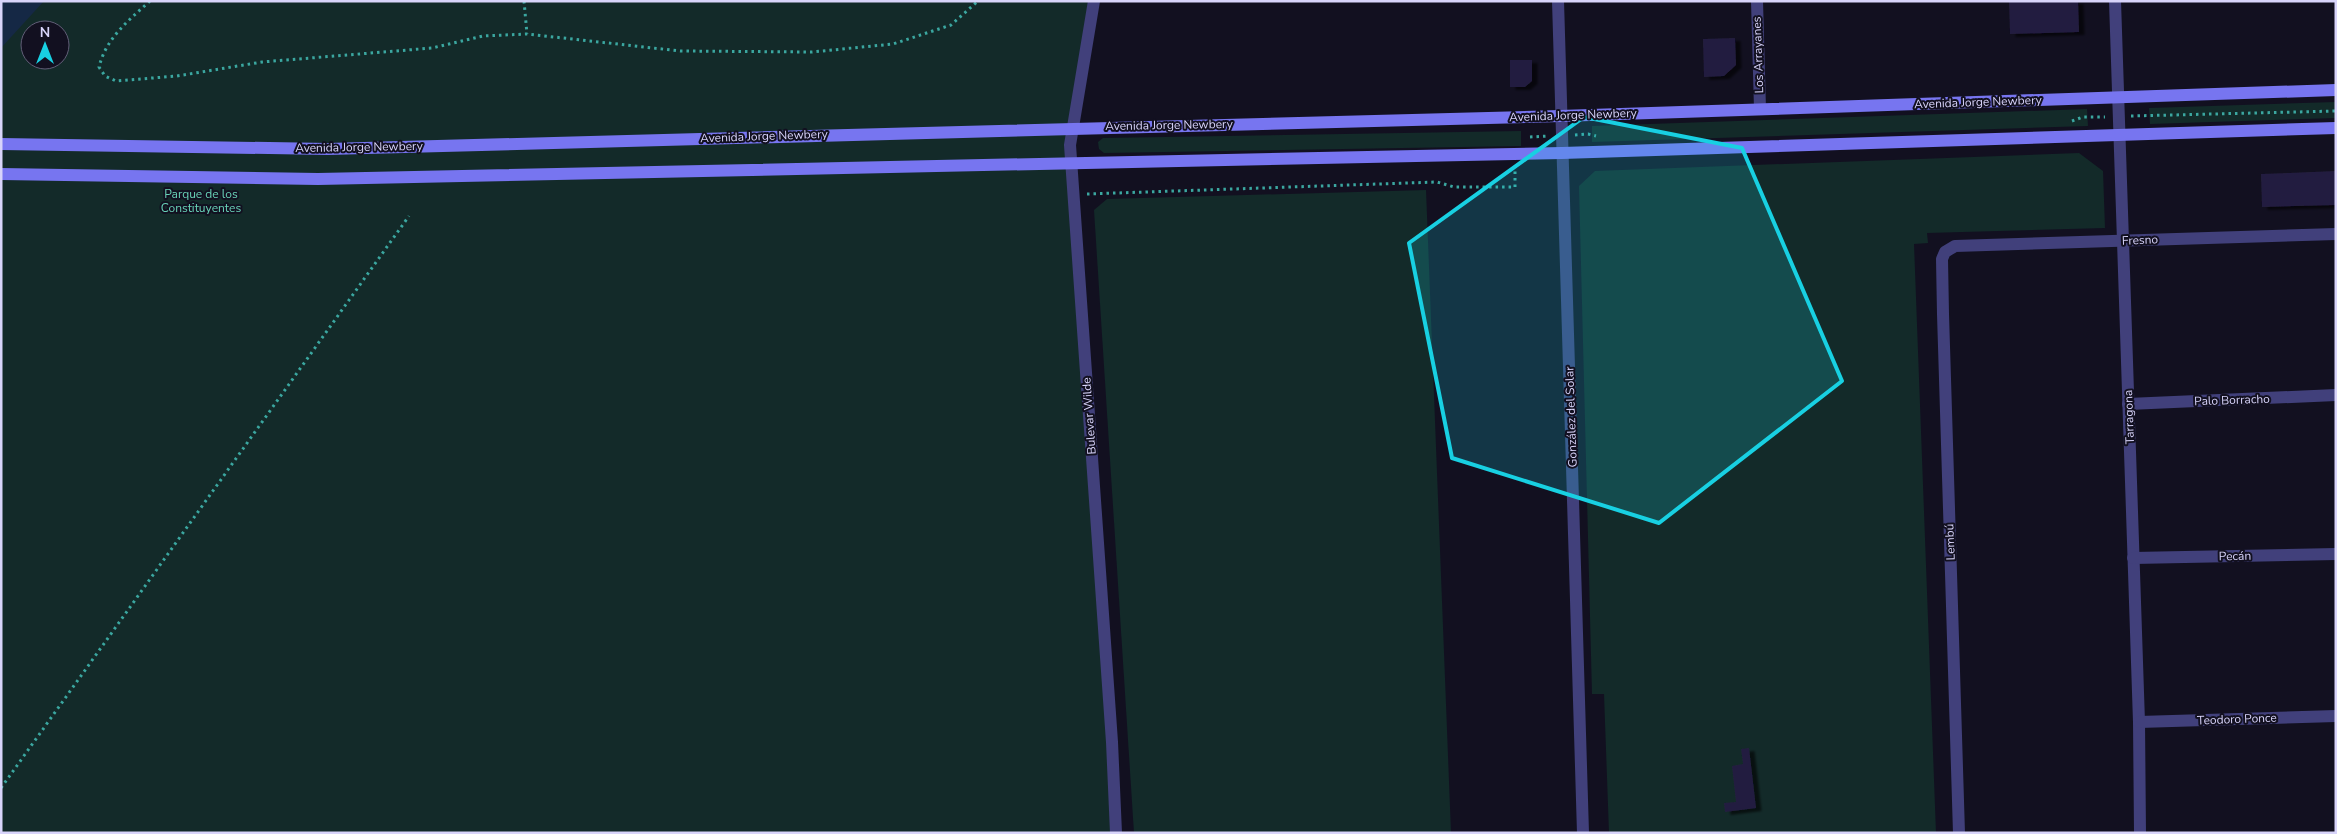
<svg xmlns="http://www.w3.org/2000/svg" width="2337" height="834" viewBox="0 0 2337 834" font-family="'Nunito Sans',sans-serif">
  <style>
    .green { fill: #132a29; fill-rule: evenodd }
    .water { fill: #152845 }
    .building { fill: #241e3f; filter: url(#shadow) }
    .lines { fill: none; stroke-linecap: round; stroke-linejoin: round }
    .path { stroke: #3ba7a0; stroke-width: 3; stroke-dasharray: 2.5 4; stroke-linecap: butt }
    .minor { stroke: #41407b; stroke-width: 12 }
    .tertiary { stroke: #41407b; stroke-width: 12 }
    .secondary { stroke: #7775f0; stroke-width: 12 }
    .marked { fill: #18d0e2; fill-opacity: 0.2; stroke: #18d0e2; stroke-width: 4; stroke-linejoin: round }
    .labels { text-anchor: middle; dominant-baseline: central; stroke-width: 4; stroke-linejoin: round; paint-order: stroke }
    .street-label { font-size: 12px; fill: #d8d4fa; stroke: #121020 }
    .park-label { font-size: 12px; fill: #68d2b7; stroke: #121020 }
  </style>
  <defs>
    <filter id="shadow"><feDropShadow dx="5.5" dy="3" stdDeviation="1" flood-color="#0009"/></filter>
  </defs>
  <rect width="100%" height="100%" fill="#121020"/>
  <!-- green -->
  <g class="green">
    <path d="M1,1H1094L1072,128L1116,833H1ZM30,30H60V60H30Z"/>
    <polygon points="2336,102 2336,118 2150,124 2149,108"/>
    <polygon points="2087,109 2088,126 1592,142 1592,126"/>
    <polygon points="1521,131 1521,146 1104,153 1099,149 1098,142 1103,138"/>
    <polygon points="2079,153 2103,171 2105,228 1927,233 1928,243 1914,244 1936,833 1609,833 1604,694 1592,694 1579,186 1595,171"/>
    <polygon points="1426,190 1451,833 1134,833 1094,210 1107,199"/>
  </g>
  <!-- water -->
  <polygon class="water" points="1,1 44,1 1,48"/>
  <!-- building -->
  <g class="building">
    <polygon points="2009,1 2078,1 2079,32 2010,34"/>
    <polygon points="1735,38 1736,65 1724,76 1704,77 1703,39"/>
    <polygon points="1510,60 1532,60 1532,81 1525,87 1510,87"/>
    <polygon points="2336,171 2336,205 2262,207 2261,174"/>
    <polygon points="1749,748 1756,808 1725,812 1724,803 1736,802 1732,766 1743,764 1741,749"/>
  </g>
  <g class="lines">
    <!-- path -->
    <g class="path">
      <path d="M150,1C129,20 106,38 99,67L105,76L116,81L177,76L262,62L432,48L483,36L527,34L680,51L812,52L893,44L951,25L978,1"/>
      <polyline points="524,1 527,34"/>
      <polyline points="2131,116 2336,111"/>
      <polyline points="2072,121 2083,117 2105,117"/>
      <polyline points="1575,135 1588,134 1596,136"/>
      <polyline points="1530,137 1549,136"/>
      <polyline points="1087,194 1437,182 1454,187 1515,187 1515,167"/>
      <polyline points="1,788 409,216"/>
    </g>
    <!-- minor -->
    <g class="minor">
      <polyline points="1558,1 1583,833"/>
      <polyline points="1757,1 1760,109"/>
      <polyline points="2115,1 2139,722 2140,833"/>
      <polyline points="2128,404 2336,395"/>
      <polyline points="2133,558 2336,554"/>
      <polyline points="2139,722 2336,716"/>
      <polyline points="1959,833 1943,314 1942,259 1945,252 1955,246 2336,234"/>
    </g>
    <!-- tertiary -->
    <polyline class="tertiary" points="1094,1 1070,145 1112,742 1116,833"/>
    <!-- secondary -->
    <g class="secondary">
      <polyline points="1,144 328,149 1560,116 2336,90"/>
      <polyline points="1,174 318,179 1562,153 2336,128"/>
    </g>
  </g>
  <!-- marked area -->
  <path class="marked" d="M1584,117L1742,148L1842,381L1659,523L1452,458L1409,243Z"/>
  <g class="labels">
    <!-- street labels -->
    <g class="street-label">
      <text transform="translate(1758 55) rotate(-92)">Los Arrayanes</text>
      <text transform="translate(1978 102) rotate(-2)">Avenida Jorge Newbery</text>
      <text transform="translate(1573 115) rotate(-2)">Avenida Jorge Newbery</text>
      <text transform="translate(1169 125) rotate(-1)">Avenida Jorge Newbery</text>
      <text transform="translate(764 136) rotate(-2)">Avenida Jorge Newbery</text>
      <text transform="translate(359 147) rotate(-1)">Avenida Jorge Newbery</text>
      <text transform="translate(2140 240) rotate(-2)">Fresno</text>
      <text transform="translate(2232 400) rotate(-2)">Palo Borracho</text>
      <text transform="translate(1089 416) rotate(-94)">Bulevar Wilde</text>
      <text transform="translate(1571 417) rotate(-92)">González del Solar</text>
      <text transform="translate(2129 417) rotate(-92)">Tarragona</text>
      <text transform="translate(1950 542) rotate(-92)">Lembú</text>
      <text transform="translate(2235 556) rotate(-1)">Pecán</text>
      <text transform="translate(2237 719) rotate(-2)">Teodoro Ponce</text>
    </g>
    <!-- park labels -->
    <g class="park-label">
      <text x="201" y="194">Parque de los<tspan x="201" dy="14">Constituyentes</tspan></text>
    </g>
  </g>
  <!-- border -->
  <rect width="2337" height="834" fill="none" stroke="#d8d4fa" stroke-width="5"/>
  <!-- north arrow -->
  <g transform="translate(45 45)"><circle r="24" fill="#121020" stroke="#615e77"/>
  <path d="M0-4L9 19L0 12L-9 19Z" fill="#18d0e2"/>
  <text y="-8" font-size="14" font-weight="bold" text-anchor="middle" fill="#d8d4fa">N</text>
  </g>
</svg>
